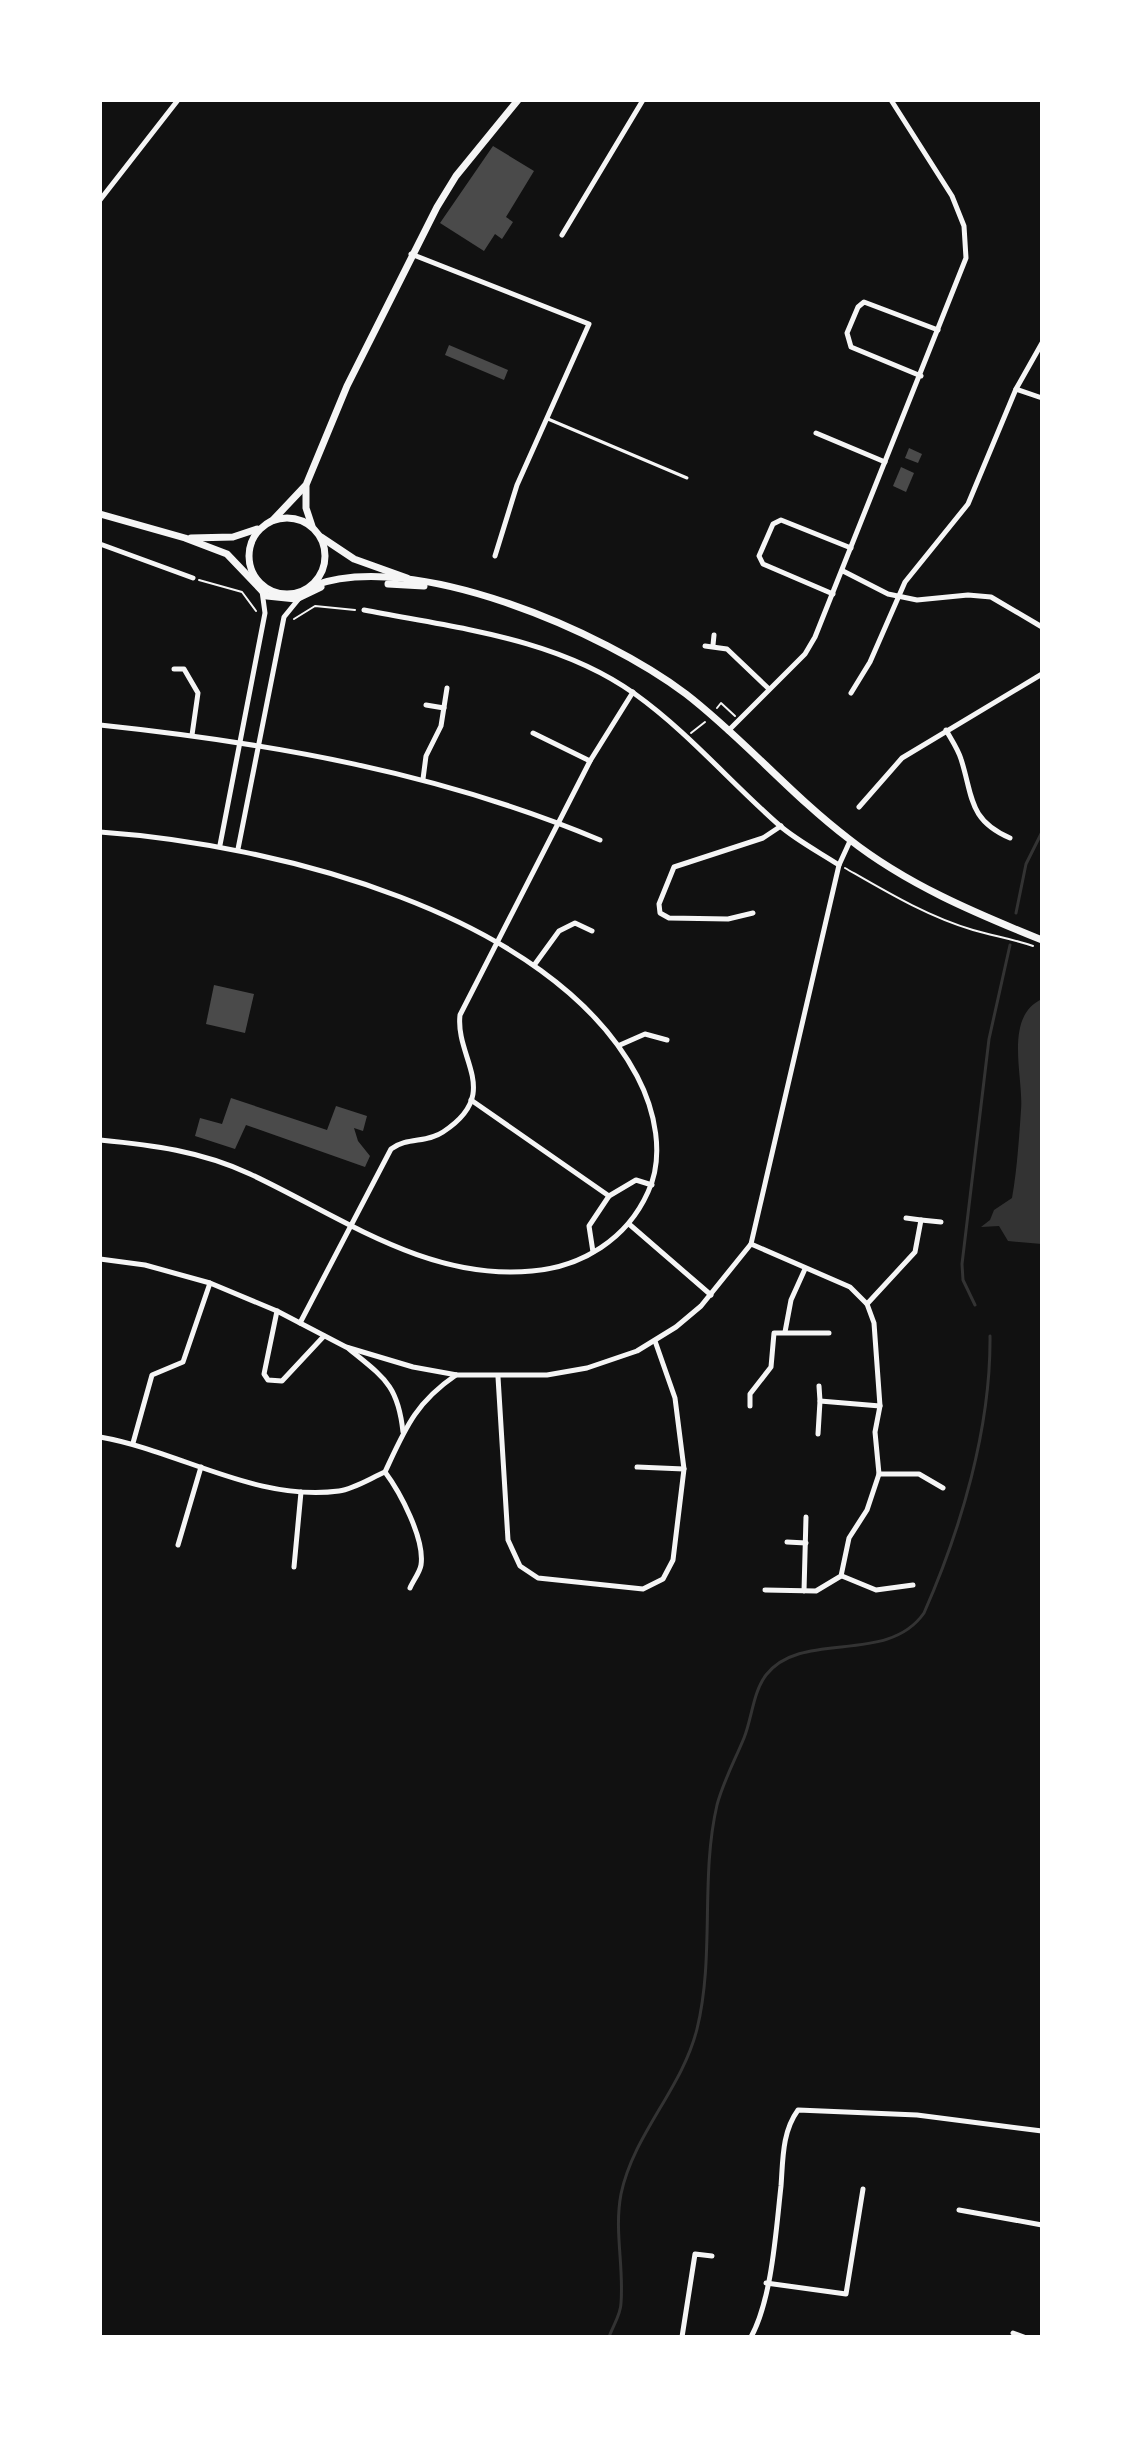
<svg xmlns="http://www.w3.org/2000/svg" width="1142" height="2437" viewBox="0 0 1142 2437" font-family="'Golos Text',sans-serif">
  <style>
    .water { fill: #333 }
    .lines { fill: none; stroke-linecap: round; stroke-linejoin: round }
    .stream { stroke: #333; stroke-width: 3 }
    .building { fill: #4a4a4a }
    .path { stroke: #f5f5f5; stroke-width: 2 }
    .service { stroke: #f5f5f5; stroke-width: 3 }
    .minor { stroke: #f5f5f5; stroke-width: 5 }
    .tertiary { stroke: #f5f5f5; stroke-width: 7 }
  </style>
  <rect width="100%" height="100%" fill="#111"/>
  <!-- water -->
  <path class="water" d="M1042,999V1244L1008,1241L999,1226L981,1227L990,1220L994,1210L1012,1198C1017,1170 1019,1139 1021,1110C1024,1077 1003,1017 1042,999Z"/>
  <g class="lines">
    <!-- stream -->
    <g class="stream">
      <polyline points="1016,913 1026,864 1042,832"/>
      <polyline points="975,1305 963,1280 962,1264 989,1039 1010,945"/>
      <path d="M609,2337C613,2326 621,2314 621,2303C624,2266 614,2231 621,2194C634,2133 682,2089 697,2029C715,1956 700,1878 717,1805C723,1782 735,1760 744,1738C752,1718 753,1692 766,1675C802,1629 887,1666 924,1613C961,1529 991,1428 990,1336"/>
    </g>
  </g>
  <!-- building -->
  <g class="building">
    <polygon points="493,146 534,171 506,217 513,222 502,239 495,234 484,251 440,223"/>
    <polygon points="449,345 508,370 504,380 445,355"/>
    <polygon points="909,448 922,454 918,463 905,458"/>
    <polygon points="901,467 914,473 906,492 893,486"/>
    <polygon points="214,985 254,994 245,1033 206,1024"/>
    <polygon points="231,1098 327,1130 336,1106 367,1116 363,1131 354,1128 358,1141 370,1156 365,1167 246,1125 235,1149 195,1136 200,1118 222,1124"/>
  </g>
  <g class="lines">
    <!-- path -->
    <g class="path">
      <polyline points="199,580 242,592 256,611"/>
      <polyline points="294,619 315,606 355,610"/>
      <polyline points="717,708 721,703 735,716"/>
      <polyline points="691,733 705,722"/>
      <path d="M845,868C885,891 928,917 973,930C994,936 1013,939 1033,946"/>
    </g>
    <!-- service -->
    <polyline class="service" points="548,419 687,478"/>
    <!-- minor -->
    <g class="minor">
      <polyline points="100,200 178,100"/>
      <polyline points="562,235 643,100"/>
      <polyline points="411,254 589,324 517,485 495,556"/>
      <polyline points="921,376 851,347 847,333 858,307 864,302 938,330"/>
      <polyline points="1016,389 1042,398"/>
      <polyline points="816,433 885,462"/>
      <polyline points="100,544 193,578"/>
      <polyline points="843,571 888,594 917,600 968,595 991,597 1042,627"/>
      <polyline points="833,594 763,564 759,556 773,524 781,520 851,548"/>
      <path d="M364,610C456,628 557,638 635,694C688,732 730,782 779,825C796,840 819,852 839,865"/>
      <polyline points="713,645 714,635"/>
      <polyline points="705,646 727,649 769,689"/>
      <polyline points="174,669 184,669 198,693 192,735"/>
      <polyline points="851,693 870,662 905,582 968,504 1016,389 1042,343"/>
      <polyline points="426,705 444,708"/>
      <path d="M100,725C271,743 441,773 600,840"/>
      <path d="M946,730C951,739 958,749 961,759C973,796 968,820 1010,838"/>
      <polyline points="728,731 805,654 815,637 966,258 964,226 952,196 891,100"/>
      <polyline points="533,733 590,761"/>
      <polyline points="423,779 426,756 441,726 447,688"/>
      <polyline points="859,807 902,758 1042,674"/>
      <path d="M100,832C272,844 550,912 637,1076C655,1110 665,1156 648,1192C627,1239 582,1267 532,1271C427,1281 340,1216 250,1174C201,1151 152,1145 100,1140"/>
      <polyline points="220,845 265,613 262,591"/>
      <polyline points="238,849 284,617 306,590"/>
      <polyline points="753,913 728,919 669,918 660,913 659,904 674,867 763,838 781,826"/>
      <polyline points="535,964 559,931 575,923 592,931"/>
      <polyline points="620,1045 645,1034 667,1040"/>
      <polyline points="471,1100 609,1196"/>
      <polyline points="906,1218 921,1220"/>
      <polyline points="629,1224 711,1295"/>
      <polyline points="751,1244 850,1287 867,1304 874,1323 880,1406 875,1432 879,1474 867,1510 849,1538 841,1576 816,1591 765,1590"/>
      <polyline points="593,1252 589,1226 609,1196 636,1180 652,1185"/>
      <polyline points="100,1259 145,1265 210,1283 277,1311 346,1347 413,1367 457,1375 547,1375 587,1368 637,1351 676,1327 701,1306 751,1244 839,865 850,841"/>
      <polyline points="867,1304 915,1252 921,1220 941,1222"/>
      <polyline points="277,1311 264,1374 268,1380 282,1381 324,1336"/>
      <path d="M300,1323L391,1149C407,1137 427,1143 443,1132C503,1093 455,1059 460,1015L590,761L633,692"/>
      <polyline points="785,1332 791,1300 805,1269"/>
      <path d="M348,1348C383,1377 398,1384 403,1432"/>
      <polyline points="498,1377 508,1540 520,1566 538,1578 643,1589 663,1579 673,1560 684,1469 675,1398 655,1341"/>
      <polyline points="819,1386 820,1401"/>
      <polyline points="750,1406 750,1394 771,1367 774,1333 829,1333"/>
      <polyline points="818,1434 820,1401 880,1406"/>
      <path d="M100,1437C180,1451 256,1502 339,1491C354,1489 371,1478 385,1472"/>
      <polyline points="133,1443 152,1375 183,1362 210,1283"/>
      <polyline points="637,1467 684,1469"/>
      <path d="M385,1472C400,1492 425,1539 421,1565C420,1572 413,1581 410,1588"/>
      <path d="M385,1472C405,1429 415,1403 456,1375"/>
      <polyline points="879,1474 919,1474 943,1488"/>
      <polyline points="787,1542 806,1543"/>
      <polyline points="178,1545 201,1467"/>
      <polyline points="294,1567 301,1492"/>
      <polyline points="842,1576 876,1590 913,1585"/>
      <polyline points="804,1591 806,1517"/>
      <polyline points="959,2210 1042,2225"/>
      <polyline points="766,2283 846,2294 863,2189"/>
      <polyline points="1013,2333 1024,2337"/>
      <polyline points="682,2337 695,2254 712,2256"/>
      <path d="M751,2337C772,2299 776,2230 781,2186C783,2159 782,2132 798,2110L917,2115L1042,2131"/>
    </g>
    <!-- tertiary -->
    <g class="tertiary">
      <polyline points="306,487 306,508 312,526"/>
      <polyline points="100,514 185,538 227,554 267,596 296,599 321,587"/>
      <circle cx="287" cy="556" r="38"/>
      <polyline points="273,520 306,485 347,386 437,207 456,176 518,100"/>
      <polyline points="321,537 354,559 407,578"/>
      <polyline points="191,538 233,537 257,529"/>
      <polyline points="388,584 424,586"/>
      <path d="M312,586C412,548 604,632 686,694C743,738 791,795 849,839C906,884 975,913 1042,940"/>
    </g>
  </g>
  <!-- border -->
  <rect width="1142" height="2437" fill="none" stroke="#ffffff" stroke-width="204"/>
</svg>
